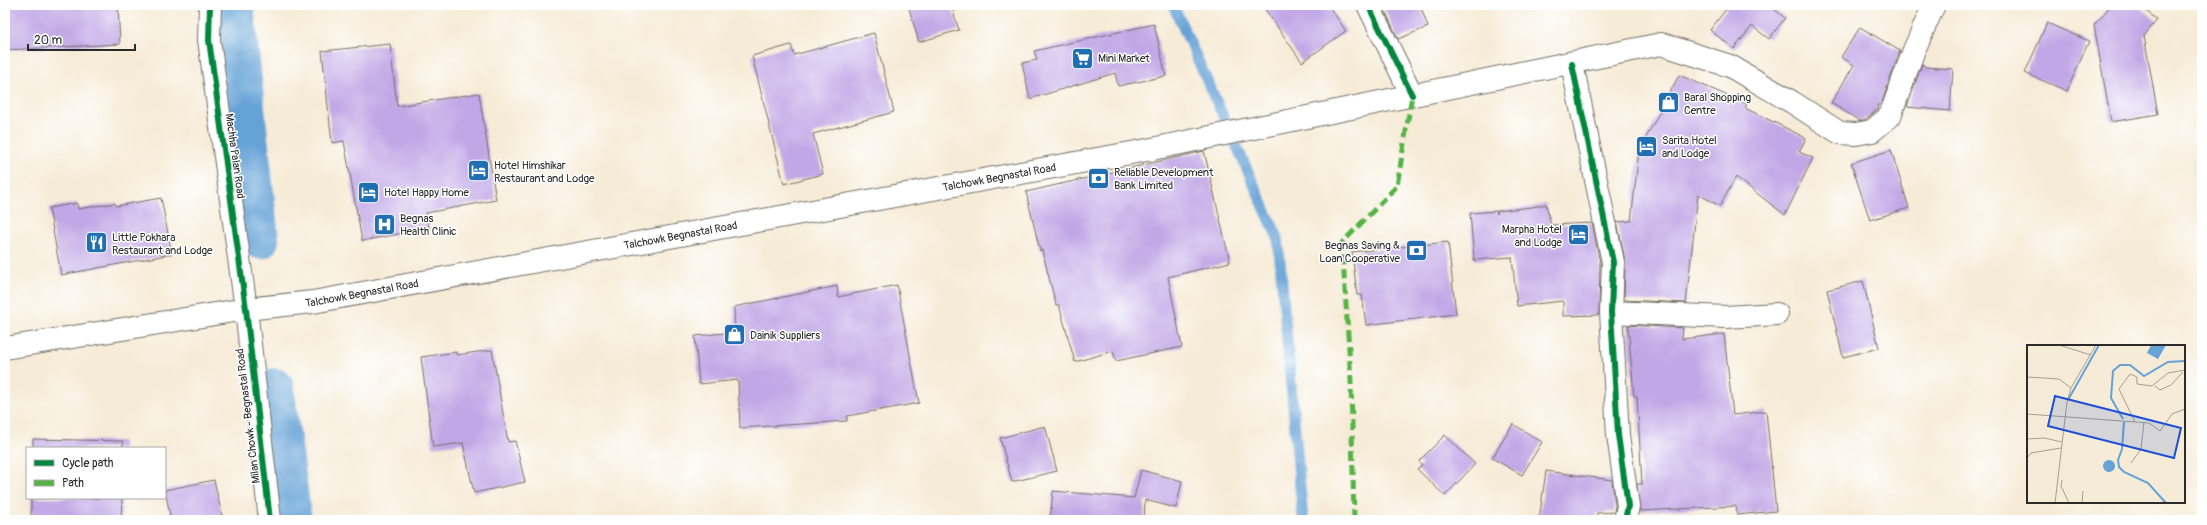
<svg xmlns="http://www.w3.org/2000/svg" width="2207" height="525" viewBox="0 0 2207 525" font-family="Pangolin,sans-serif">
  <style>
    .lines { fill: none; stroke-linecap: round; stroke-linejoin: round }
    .stream { stroke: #65a2d6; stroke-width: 11 }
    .canal { stroke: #65a2d6; stroke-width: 38 }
    .building { fill: #c1a7e6 }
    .minor-casing { stroke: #726e67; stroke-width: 24 }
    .tertiary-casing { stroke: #726e67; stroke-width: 24 }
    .secondary-casing { stroke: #726e67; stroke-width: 24 }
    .minor { stroke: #fff; stroke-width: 22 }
    .tertiary { stroke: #fff; stroke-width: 22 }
    .secondary { stroke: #fff; stroke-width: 22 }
    .quiet { stroke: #56b246; stroke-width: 5; stroke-dasharray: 10 5; stroke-linecap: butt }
    .cycleway-casing { stroke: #fff; stroke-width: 8 }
    .cycleway { stroke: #00873e; stroke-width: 6 }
    .labels { text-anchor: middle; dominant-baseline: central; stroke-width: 3; stroke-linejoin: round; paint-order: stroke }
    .poi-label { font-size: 11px; fill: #2b2b2b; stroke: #fff; text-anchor: start }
    .street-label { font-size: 11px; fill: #2b2b2b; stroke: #fff }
    .inset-river { fill: none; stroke: #65a2d6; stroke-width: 2 }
    .inset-road { fill: none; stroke: #a59e92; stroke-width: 1 }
    .view { fill: #1d4ed8; fill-opacity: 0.15; stroke: #1d4ed8; stroke-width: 2 }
    .inset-edge { fill: none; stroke: #2b2b2b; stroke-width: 2 }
  </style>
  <rect width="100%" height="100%" fill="#fff"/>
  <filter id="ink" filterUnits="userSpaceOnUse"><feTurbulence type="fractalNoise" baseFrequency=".025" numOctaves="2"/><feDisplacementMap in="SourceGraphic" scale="8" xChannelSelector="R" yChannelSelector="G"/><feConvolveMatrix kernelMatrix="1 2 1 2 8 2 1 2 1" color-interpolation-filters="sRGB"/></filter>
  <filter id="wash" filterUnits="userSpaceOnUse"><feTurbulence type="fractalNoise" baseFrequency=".012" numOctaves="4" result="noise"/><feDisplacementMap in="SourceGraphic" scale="16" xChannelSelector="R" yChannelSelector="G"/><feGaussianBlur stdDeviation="0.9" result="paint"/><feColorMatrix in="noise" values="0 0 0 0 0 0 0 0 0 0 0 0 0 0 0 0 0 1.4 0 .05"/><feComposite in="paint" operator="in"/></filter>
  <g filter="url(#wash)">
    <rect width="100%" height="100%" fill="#f6ebd6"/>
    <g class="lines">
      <!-- stream -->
      <polyline class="stream" points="1173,5 1278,238 1303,520"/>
      <!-- canal -->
      <g class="canal">
        <polyline points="235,5 260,240"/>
        <polyline points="275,387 293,520"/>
      </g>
    </g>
    <g id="blocks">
      <!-- building -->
      <g class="building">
        <polygon points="5,5 118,5 120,44 5,50"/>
        <polygon points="908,5 951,5 959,30 919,42"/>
        <polygon points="1262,5 1328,5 1346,31 1302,62"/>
        <polygon points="1393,5 1420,5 1428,27 1398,39 1384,8"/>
        <polygon points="1723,5 1769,5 1785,18 1769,39 1752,26 1734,49 1710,30 1727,8"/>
        <polygon points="2111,5 2139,5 2157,20 2144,36 2158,114 2111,122 2094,25"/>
        <polygon points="2047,23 2089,41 2067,91 2025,73"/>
        <polygon points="1154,24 1166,76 1118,86 1115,73 1030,99 1022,63 1037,60 1034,51"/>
        <polygon points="1860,27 1900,51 1881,105 1877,105 1878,109 1866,119 1860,121 1831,103 1854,65 1841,57"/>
        <polygon points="874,33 894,112 813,134 823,174 784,184 752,56 791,45 794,55"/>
        <polygon points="390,44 397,106 479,93 496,200 426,213 429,228 362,241 344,141 332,143 322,51"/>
        <polygon points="1922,64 1926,67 1953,69 1950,111 1907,107"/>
        <polygon points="1679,75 1747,104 1745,108 1806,138 1799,152 1813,158 1785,215 1736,177 1720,206 1698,194 1686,303 1624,300 1625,260 1617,222 1631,221 1639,151"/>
        <polygon points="1891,150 1909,208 1870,220 1851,163"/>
        <polygon points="1204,151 1230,262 1168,277 1182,347 1116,361 1113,351 1075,362 1059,305 1056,305 1042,250 1040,251 1026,192"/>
        <polygon points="161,198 172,254 61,275 49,208 77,203 78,209 115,203 116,206"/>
        <polygon points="1546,204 1551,225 1592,223 1600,263 1599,315 1563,316 1563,301 1517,306 1512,257 1474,260 1470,213 1496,211 1497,214 1497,211 1532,207"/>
        <polygon points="1448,242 1456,314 1366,325 1362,295 1357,295 1352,252"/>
        <polygon points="1863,281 1879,348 1843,357 1827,290"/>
        <polygon points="897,285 919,403 847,416 847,421 740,428 738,380 699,384 695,336 735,332 734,307 837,286 838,297"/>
        <polygon points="1628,325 1683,328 1682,339 1724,334 1733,415 1766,411 1776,511 1737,515 1736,506 1640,511 1637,484 1642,484 1637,396 1634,396"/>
        <polygon points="492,350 508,442 515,441 525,482 474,493 463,443 433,447 421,357 456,352 456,355"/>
        <polygon points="1513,424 1542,442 1522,475 1492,458"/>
        <polygon points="1045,426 1057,471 1012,482 1000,438"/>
        <polygon points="1445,435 1475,464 1445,496 1417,469 1422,465 1419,461"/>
        <polygon points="33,439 123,441 123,448 33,448"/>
        <polygon points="1141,470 1182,481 1176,508 1145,500 1144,520 1050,520 1053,491 1134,498"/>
        <polygon points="1546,471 1612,480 1615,506 1614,512 1597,513 1596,520 1539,520"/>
        <polygon points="214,480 223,520 171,520 165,490"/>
        <polygon points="31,498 122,498 121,520 31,520"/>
      </g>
    </g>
  </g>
  <g filter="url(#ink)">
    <use href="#blocks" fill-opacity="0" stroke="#726e67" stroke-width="1"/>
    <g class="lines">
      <defs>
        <g id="minor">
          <polyline points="1368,5 1412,95"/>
          <polyline points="1572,64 1613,262 1611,312 1618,435 1628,506 1625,520"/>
          <polyline points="246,309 270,520"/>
          <polyline points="1611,312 1726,317 1777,314"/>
        </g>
        <polyline id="tertiary" points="210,5 209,40 246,309"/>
        <g id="secondary">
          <path id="s1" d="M5,348L246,309L313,302L1147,150L1661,44L1730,66L1792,102L1840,133L1856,134L1872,131L1890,116L1914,50L1934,5"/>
        </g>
      </defs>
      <!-- minor casing -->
      <use href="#minor" class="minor-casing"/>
      <!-- tertiary casing -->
      <use href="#tertiary" class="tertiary-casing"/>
      <!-- secondary casing -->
      <use href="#secondary" class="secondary-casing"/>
      <!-- minor -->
      <use href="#minor" class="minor"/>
      <!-- tertiary -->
      <use href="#tertiary" class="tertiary"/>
      <!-- secondary -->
      <use href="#secondary" class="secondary"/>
      <!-- quiet -->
      <polyline class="quiet" points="1354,520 1351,381 1342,243 1397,186 1412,95"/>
      <defs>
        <g id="cycleway">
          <polyline points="210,5 209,40 246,309 270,520"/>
          <polyline points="1368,5 1412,95"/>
          <polyline points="1572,64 1613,262 1611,312 1618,435 1628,506 1625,520"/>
        </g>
      </defs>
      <!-- cycleway casing -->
      <use href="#cycleway" class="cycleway-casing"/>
      <!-- cycleway -->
      <use href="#cycleway" class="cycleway"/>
    </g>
  </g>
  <!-- icons -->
  <defs>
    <symbol id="supermarket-square" viewBox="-11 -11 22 22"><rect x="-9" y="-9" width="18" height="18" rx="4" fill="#1f6fb2" stroke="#fff"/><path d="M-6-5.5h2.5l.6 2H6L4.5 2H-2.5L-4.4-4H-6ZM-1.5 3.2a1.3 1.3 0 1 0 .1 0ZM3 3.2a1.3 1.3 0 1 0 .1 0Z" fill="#fff"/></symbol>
    <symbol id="shop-square" viewBox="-11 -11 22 22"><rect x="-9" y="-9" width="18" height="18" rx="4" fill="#1f6fb2" stroke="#fff"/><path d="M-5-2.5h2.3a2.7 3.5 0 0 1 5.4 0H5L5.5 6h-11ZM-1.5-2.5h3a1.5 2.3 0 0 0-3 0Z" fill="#fff"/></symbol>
    <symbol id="hotel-square" viewBox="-11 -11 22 22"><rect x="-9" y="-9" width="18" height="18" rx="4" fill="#1f6fb2" stroke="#fff"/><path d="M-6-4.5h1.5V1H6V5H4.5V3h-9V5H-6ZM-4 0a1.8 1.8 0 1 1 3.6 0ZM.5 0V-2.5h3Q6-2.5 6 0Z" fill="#fff"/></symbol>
    <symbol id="bank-square" viewBox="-11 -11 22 22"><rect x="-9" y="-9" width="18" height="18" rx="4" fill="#1f6fb2" stroke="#fff"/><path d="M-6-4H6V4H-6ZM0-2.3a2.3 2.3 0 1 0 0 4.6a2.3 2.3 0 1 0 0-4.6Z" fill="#fff"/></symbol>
    <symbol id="hospital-square" viewBox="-11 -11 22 22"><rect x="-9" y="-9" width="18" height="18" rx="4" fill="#1f6fb2" stroke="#fff"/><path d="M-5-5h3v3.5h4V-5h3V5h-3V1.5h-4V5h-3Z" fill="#fff"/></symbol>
    <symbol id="restaurant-square" viewBox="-11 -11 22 22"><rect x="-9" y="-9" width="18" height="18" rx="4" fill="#1f6fb2" stroke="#fff"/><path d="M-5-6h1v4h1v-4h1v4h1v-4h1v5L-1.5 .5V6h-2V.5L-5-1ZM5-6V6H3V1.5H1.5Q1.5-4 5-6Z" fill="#fff"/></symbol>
  </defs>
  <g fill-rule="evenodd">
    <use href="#supermarket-square" x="1070" y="46" width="25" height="25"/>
    <use href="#shop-square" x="1656" y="90" width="25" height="25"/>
    <use href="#hotel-square" x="1634" y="134" width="25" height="25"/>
    <use href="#hotel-square" x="466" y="158" width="25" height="25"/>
    <use href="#bank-square" x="1086" y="166" width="25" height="25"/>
    <use href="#hotel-square" x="356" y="180" width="25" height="25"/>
    <use href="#hospital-square" x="372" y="212" width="25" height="25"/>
    <use href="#hotel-square" x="1566" y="222" width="25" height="25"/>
    <use href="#restaurant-square" x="84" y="230" width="25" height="25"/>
    <use href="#bank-square" x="1404" y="238" width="25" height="25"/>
    <use href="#shop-square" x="722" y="322" width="25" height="25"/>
  </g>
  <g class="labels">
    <!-- poi labels -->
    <g class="poi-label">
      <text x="1098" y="58">Mini Market</text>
      <text x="1684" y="97">Baral Shopping<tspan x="1684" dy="13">Centre</tspan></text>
      <text x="1662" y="140">Sarita Hotel<tspan x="1662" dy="13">and Lodge</tspan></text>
      <text x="494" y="165">Hotel Himshikar<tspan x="494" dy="13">Restaurant and Lodge</tspan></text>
      <text x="1114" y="172">Reliable Development<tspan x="1114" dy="13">Bank Limited</tspan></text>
      <text x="384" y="192">Hotel Happy Home</text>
      <text x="400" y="218">Begnas<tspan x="400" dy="13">Health Clinic</tspan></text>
      <text x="1562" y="229" text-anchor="end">Marpha Hotel<tspan x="1562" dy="13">and Lodge</tspan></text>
      <text x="112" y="237">Little Pokhara<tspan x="112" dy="13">Restaurant and Lodge</tspan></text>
      <text x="1400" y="245" text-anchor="end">Begnas Saving &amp;<tspan x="1400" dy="13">Loan Cooperative</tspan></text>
      <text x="750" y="335">Dainik Suppliers</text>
    </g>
    <!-- street labels -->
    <g class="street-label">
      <text transform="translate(235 156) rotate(82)">Machha Palan Road</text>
      <text stroke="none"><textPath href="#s1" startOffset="1009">Talchowk Begnastal Road</textPath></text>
      <text stroke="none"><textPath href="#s1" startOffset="685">Talchowk Begnastal Road</textPath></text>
      <text stroke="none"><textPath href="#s1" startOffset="361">Talchowk Begnastal Road</textPath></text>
      <text transform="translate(248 416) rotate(-97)">Milan Chowk - Begnastal Road</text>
    </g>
  </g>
  <!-- overview -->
  <g transform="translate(2027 345)">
    <rect width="158" height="158" fill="#f6ebd6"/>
    <path d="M124,0H139L131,14L120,8ZM76 121a6 6 0 1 1 12 0a6 6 0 1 1-12 0Z" fill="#65a2d6"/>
    <path class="inset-river" d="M41,55L72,0M96,74L84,53L86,26L93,20H103L117,31L141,17L158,16M97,77L95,104L91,115L92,122L97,127L121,138L139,158"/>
    <path class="inset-road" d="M32,0L64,10M0,32L32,34L44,43M128,41L133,45L144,40L156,27M0,69L122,78L133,86L145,69L158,64M108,77L92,44L103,29L110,32V39L125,41L141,28L158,25M0,94L17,93L35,97M0,113L4,108L34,103M104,118L114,104L117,77M35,135L34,141L42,158M28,158L40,57L44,43L69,0M55,158L56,146"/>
    <path class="view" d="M28,51L154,83L147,113L21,81Z"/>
    <rect width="158" height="158" class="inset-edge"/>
  </g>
  <!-- margin -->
  <rect width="2207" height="525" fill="none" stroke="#fff" stroke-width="20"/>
  <!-- legend -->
  <rect x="26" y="447" width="140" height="52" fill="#ffffff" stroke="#aaaaaa"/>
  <rect x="34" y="460" width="20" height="6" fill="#00873e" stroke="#aaaaaa"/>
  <text x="62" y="467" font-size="12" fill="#2b2b2b">Cycle path</text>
  <rect x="34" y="480" width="20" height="6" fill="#56b246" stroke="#aaaaaa"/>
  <text x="62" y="487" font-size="12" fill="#2b2b2b">Path</text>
  <!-- scale -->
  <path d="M28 44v6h107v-6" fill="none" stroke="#2b2b2b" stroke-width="2"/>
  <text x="34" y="44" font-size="12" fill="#2b2b2b" stroke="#ffffff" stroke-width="3" paint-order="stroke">20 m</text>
</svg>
